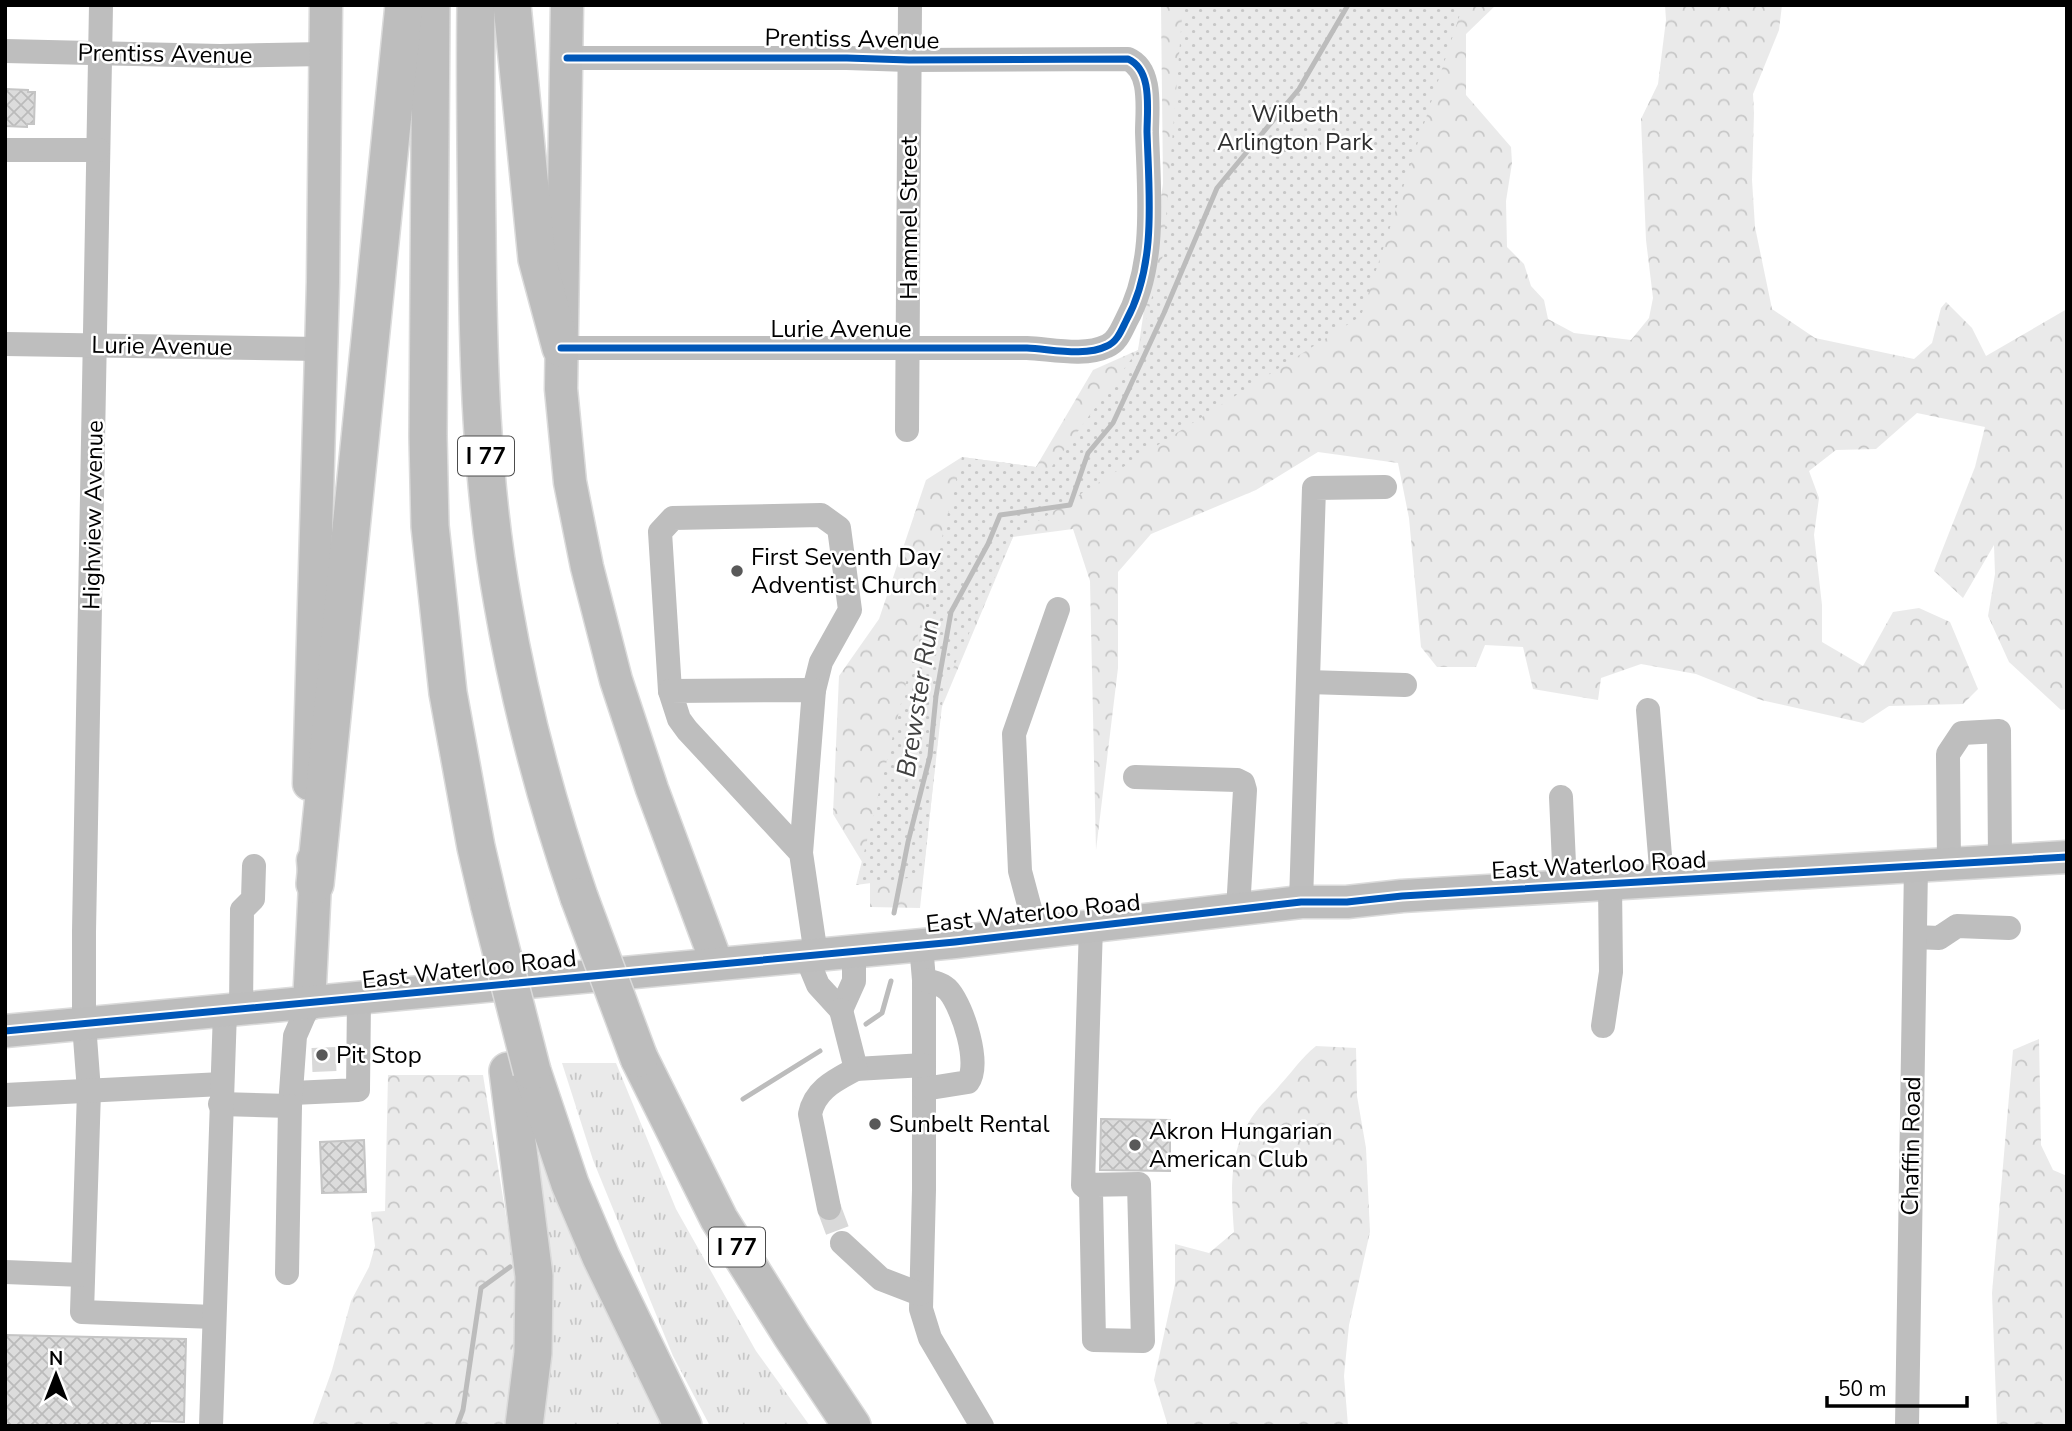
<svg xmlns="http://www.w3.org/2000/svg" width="2072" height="1431" viewBox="0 0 2072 1431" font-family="'Nunito Sans',sans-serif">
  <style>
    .grass { fill: url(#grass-tufts) }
    .forest { fill: url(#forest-crowns) }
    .park { fill: url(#park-dots) }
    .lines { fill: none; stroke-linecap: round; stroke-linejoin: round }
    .stream { stroke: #bcbcbc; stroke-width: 5 }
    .building { fill: url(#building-cross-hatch); stroke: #c5c5c5; stroke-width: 2 }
    .minor-tunnel { stroke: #d9d9d9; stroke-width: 24; stroke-dasharray: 24 12; stroke-linecap: butt }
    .major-casing { stroke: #dbdbdb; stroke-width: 35 }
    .highway-casing { stroke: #dbdbdb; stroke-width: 40 }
    .minor { stroke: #bebebe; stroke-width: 24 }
    .major { stroke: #bdbdbd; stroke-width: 32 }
    .highway { stroke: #bdbdbd; stroke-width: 37 }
    .highway-bridge-casing { stroke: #dbdbdb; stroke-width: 40; stroke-linecap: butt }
    .highway-bridge { stroke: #bdbdbd; stroke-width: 37 }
    .cycleway-casing { stroke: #fff; stroke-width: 11 }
    .cycleway { stroke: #0057b8; stroke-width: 7 }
    .poi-dot { fill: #595959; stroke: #fff; stroke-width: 2.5 }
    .labels { text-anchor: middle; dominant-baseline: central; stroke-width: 5; stroke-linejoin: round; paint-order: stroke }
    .shield { fill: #fff; stroke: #4c4c4c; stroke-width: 2 }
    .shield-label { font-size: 23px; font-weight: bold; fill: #000 }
    .street-label { font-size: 24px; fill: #000; stroke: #fff }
    .park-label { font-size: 24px; fill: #2f2f2f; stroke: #fff }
    .poi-label { font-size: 24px; fill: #000; stroke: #fff; text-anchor: start }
    .water-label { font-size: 26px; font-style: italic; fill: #404040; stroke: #fff }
  </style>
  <defs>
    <pattern id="grass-tufts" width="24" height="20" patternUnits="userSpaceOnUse" patternTransform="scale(1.75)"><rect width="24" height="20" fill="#eaeaea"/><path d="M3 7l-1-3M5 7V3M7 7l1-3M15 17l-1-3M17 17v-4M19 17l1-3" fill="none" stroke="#c7c7c7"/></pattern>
    <pattern id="forest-crowns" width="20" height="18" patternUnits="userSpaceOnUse" patternTransform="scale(1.75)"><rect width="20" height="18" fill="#eaeaea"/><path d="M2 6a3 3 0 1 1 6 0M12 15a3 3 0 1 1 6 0" fill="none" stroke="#c7c7c7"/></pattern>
    <pattern id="park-dots" width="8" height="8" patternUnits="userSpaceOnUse" patternTransform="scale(1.75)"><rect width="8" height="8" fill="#eaeaea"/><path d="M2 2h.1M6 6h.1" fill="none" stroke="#c7c7c7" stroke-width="1.8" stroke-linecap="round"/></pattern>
    <pattern id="building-cross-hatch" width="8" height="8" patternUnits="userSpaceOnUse" patternTransform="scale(1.75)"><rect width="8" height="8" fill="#dcdcdc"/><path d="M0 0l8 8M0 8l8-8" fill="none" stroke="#bbb"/></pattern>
  </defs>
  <rect width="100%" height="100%" fill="#fff"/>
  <!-- grass -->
  <g class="grass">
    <polygon points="562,1063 616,1063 676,1209 756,1351 810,1426 710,1426 673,1356 593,1160"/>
    <polygon points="525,1152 550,1157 676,1426 532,1426"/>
  </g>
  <!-- forest -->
  <g class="forest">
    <polygon points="1161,5 1496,5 1466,34 1466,95 1511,147 1512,163 1506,201 1507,247 1524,264 1531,286 1544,300 1548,319 1574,333 1631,340 1649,318 1653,298 1646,240 1641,119 1658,84 1666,20 1665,5 1782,5 1779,30 1753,94 1754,113 1752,180 1755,227 1772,309 1815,338 1914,359 1932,343 1941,308 1946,302 1972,328 1986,356 2067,309 2067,709 2061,710 2009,662 1988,616 1995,574 1994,545 1963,598 1934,571 1975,467 1985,427 1917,413 1876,449 1836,450 1809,471 1819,498 1814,535 1822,605 1822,642 1863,666 1893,612 1919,608 1950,622 1978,689 1963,704 1889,706 1863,723 1761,700 1696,674 1641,664 1601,678 1598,700 1533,689 1523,647 1485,645 1476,667 1437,667 1421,647 1409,518 1398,463 1318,452 1256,490 1151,534 1118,572 1118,668 1096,850 1090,581 1073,529 1013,537 941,709 920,908 870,907 870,875 833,814 839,676 879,619 926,480 962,457 1036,467 1093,370 1138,350 1163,184"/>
    <polygon points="2039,1039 2041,1145 2053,1170 2067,1176 2067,1426 1997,1426 1992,1293 2013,1050"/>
    <path d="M1316,1046L1356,1048L1357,1096L1366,1148L1370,1232L1349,1325L1344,1376L1348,1426H1168L1154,1380L1175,1284V1244L1209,1253L1234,1232C1231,1191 1228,1148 1255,1113C1262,1103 1272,1095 1280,1085C1293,1071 1301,1058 1316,1046Z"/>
    <polygon points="388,1075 483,1075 518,1290 517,1345 509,1401 504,1426 312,1426 332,1370 351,1301 369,1267 375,1246 371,1212 385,1211"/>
  </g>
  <!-- park -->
  <polygon class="park" points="1183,5 1463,5 1361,316 1013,537 944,688 923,876 856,885 962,457 1050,469 1138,350 1163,255"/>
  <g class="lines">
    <!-- stream -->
    <g class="stream">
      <polyline points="894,913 908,842 930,756 936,696 951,612 988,544 1000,515 1070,505 1088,453 1113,423 1164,313 1217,188 1299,89 1348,5"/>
      <polyline points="866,1024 882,1013 891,981"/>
      <polyline points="743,1099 820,1051"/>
      <polyline points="457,1426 463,1410 481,1288 510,1267"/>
    </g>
  </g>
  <!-- building -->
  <g class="building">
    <polygon points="5,89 28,90 28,92 35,92 34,124 27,124 27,127 5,126"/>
    <polygon points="1101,1119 1170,1120 1170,1171 1100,1170"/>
    <polygon points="364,1140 366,1192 322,1193 320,1142"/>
    <polygon points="5,1335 186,1339 184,1422 150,1421 150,1426 5,1426"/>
  </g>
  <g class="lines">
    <!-- minor-tunnel -->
    <g class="minor-tunnel">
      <polyline points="312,1060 338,1059"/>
      <polyline points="829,1208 842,1243"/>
    </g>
    <defs>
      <g id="major">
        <polyline points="567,5 561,389 570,482 587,567 616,680 652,789 717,964"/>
        <polyline points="309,784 323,282 326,5"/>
        <polyline points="309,1004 315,884 313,860"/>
        <polyline points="5,1031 955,942 1301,902 1347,902 1402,896 2067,857"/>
      </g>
      <g id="highway">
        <polyline points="431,5 428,436 430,526 448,693 476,847 490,907"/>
        <path d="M476,5C475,81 476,157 477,234C478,357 481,482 503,604C520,703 546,801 579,897"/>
        <polyline points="512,5 537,259 561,348"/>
        <polyline points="315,884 404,5"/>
        <polyline points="639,1058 719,1219 792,1336 852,1426"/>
        <polyline points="508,1071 534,1276 533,1353 524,1426"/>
        <polyline points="532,1071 570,1184 601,1257 683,1426"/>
      </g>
    </defs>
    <!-- major casing -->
    <use href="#major" class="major-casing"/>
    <!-- highway casing -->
    <use href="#highway" class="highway-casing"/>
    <!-- minor -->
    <g class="minor">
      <polyline points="101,5 84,932 84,1024 89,1091 82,1312 214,1317"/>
      <polyline points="5,51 220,56 325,54"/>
      <polyline points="5,150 98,150"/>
      <polyline points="5,344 320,349"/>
      <path d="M561,348H1027C1051,349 1085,357 1107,346C1117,342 1121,331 1126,321C1157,265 1149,195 1147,132C1147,110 1153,70 1128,59L909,60L847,58H567"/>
      <polyline points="907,430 910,5"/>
      <polyline points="1308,682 1405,685"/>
      <polyline points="670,691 660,532 673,518 821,515 839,528 850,610 821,662 814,690"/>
      <polyline points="1648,710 1662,880"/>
      <polyline points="1135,777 1237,780 1243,783 1245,790 1238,910"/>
      <polyline points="1561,797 1565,886"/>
      <polyline points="801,853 687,730 679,719 670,691 814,690 801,853 816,955"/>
      <polyline points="1949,864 1948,754 1962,733 1999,731 2000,861"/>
      <polyline points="1301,902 1314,488 1385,487"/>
      <polyline points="1036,931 1020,871 1014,734 1058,609"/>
      <polyline points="1915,937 1939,938 1957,926 2009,928"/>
      <polyline points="921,945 924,980 924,1190 921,1309 930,1338 982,1426"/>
      <polyline points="806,956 818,985 841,1010 854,981 854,951"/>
      <path d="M924,980C933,982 943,984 949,991C963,1008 981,1064 968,1082L924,1089"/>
      <polyline points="241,1010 242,910 253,899 254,866"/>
      <polyline points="841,1010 856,1069 924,1065"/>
      <polyline points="1603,1026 1611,972 1610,884"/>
      <polyline points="293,1093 358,1090 359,999"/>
      <polyline points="5,1095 222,1084"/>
      <polyline points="220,1104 290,1106 295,1036 309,1004"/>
      <polyline points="1083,1185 1139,1184 1143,1341 1094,1340 1091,1192 1083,1185 1091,926"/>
      <path d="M829,1208L810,1114C815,1089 836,1080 856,1069"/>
      <polyline points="842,1243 881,1279 920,1294"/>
      <polyline points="5,1272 83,1275"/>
      <polyline points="287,1273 290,1106"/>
      <polyline points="211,1426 225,1011"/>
      <polyline points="1907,1426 1916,866"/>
    </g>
    <!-- major -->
    <use href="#major" class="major"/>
    <!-- highway -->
    <use href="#highway" class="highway"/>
    <defs>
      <g id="highway-bridge">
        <polyline points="579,897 639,1058"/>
        <polyline points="490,907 532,1071"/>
      </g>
    </defs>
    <!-- highway-bridge casing -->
    <use href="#highway-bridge" class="highway-bridge-casing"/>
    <!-- highway-bridge -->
    <use href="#highway-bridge" class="highway-bridge"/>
    <defs>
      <g id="cycleway">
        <path d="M561,348H1027C1051,349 1085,357 1107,346C1117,342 1121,331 1126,321C1157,265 1149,195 1147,132C1147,110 1153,70 1128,59L909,60L847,58H567"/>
        <polyline points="5,1031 955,942 1301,902 1347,902 1402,896 2067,857"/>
      </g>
    </defs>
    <!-- cycleway casing -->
    <use href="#cycleway" class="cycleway-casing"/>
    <!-- cycleway -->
    <use href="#cycleway" class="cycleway"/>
  </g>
  <!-- markers -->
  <g class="poi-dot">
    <circle cx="737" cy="571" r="7"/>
    <circle cx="322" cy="1055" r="7"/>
    <circle cx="875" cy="1124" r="7"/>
    <circle cx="1135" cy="1145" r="7"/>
  </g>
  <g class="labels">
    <!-- shield labels -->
    <g class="shield">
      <rect x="458" y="436.5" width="56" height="39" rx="5"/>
      <rect x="709" y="1227.5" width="56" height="39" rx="5"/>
    </g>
    <g class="shield-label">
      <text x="486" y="456">I 77</text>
      <text x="737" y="1247">I 77</text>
    </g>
    <!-- street labels -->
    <g class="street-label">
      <text transform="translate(852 39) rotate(1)">Prentiss Avenue</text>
      <text transform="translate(165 54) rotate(1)">Prentiss Avenue</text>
      <text transform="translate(909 218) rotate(-90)">Hammel Street</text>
      <text x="841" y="329">Lurie Avenue</text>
      <text transform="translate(162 346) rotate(1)">Lurie Avenue</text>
      <text transform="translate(93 515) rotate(-89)">Highview Avenue</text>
      <text transform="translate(1599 865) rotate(-3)">East Waterloo Road</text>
      <text transform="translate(1033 913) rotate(-6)">East Waterloo Road</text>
      <text transform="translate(469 969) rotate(-6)">East Waterloo Road</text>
      <text transform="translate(1911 1146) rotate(-89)">Chaffin Road</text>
    </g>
    <!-- park labels -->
    <g class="park-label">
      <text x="1295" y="114">Wilbeth<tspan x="1295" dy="28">Arlington Park</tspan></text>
    </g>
    <!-- poi labels -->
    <g class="poi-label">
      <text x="751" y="557">First Seventh Day<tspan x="751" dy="28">Adventist Church</tspan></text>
      <text x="336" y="1055">Pit Stop</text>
      <text x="889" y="1124">Sunbelt Rental</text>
      <text x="1149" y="1131">Akron Hungarian<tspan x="1149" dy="28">American Club</tspan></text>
    </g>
    <!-- water labels -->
    <g class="water-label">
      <text transform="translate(918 698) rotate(-81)">Brewster Run</text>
    </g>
  </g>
  <!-- border -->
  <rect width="2072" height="1431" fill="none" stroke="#000000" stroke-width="14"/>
  <!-- north arrow -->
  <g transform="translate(56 1375)" stroke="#ffffff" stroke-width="5" paint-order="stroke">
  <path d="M0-5L12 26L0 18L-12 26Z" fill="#000000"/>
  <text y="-10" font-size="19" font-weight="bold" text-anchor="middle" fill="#000000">N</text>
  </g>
  <!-- scale -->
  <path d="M1827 1396v10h140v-10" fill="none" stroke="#000000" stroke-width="3.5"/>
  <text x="1838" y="1396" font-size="21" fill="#000000" stroke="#ffffff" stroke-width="5" paint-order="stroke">50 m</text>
</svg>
